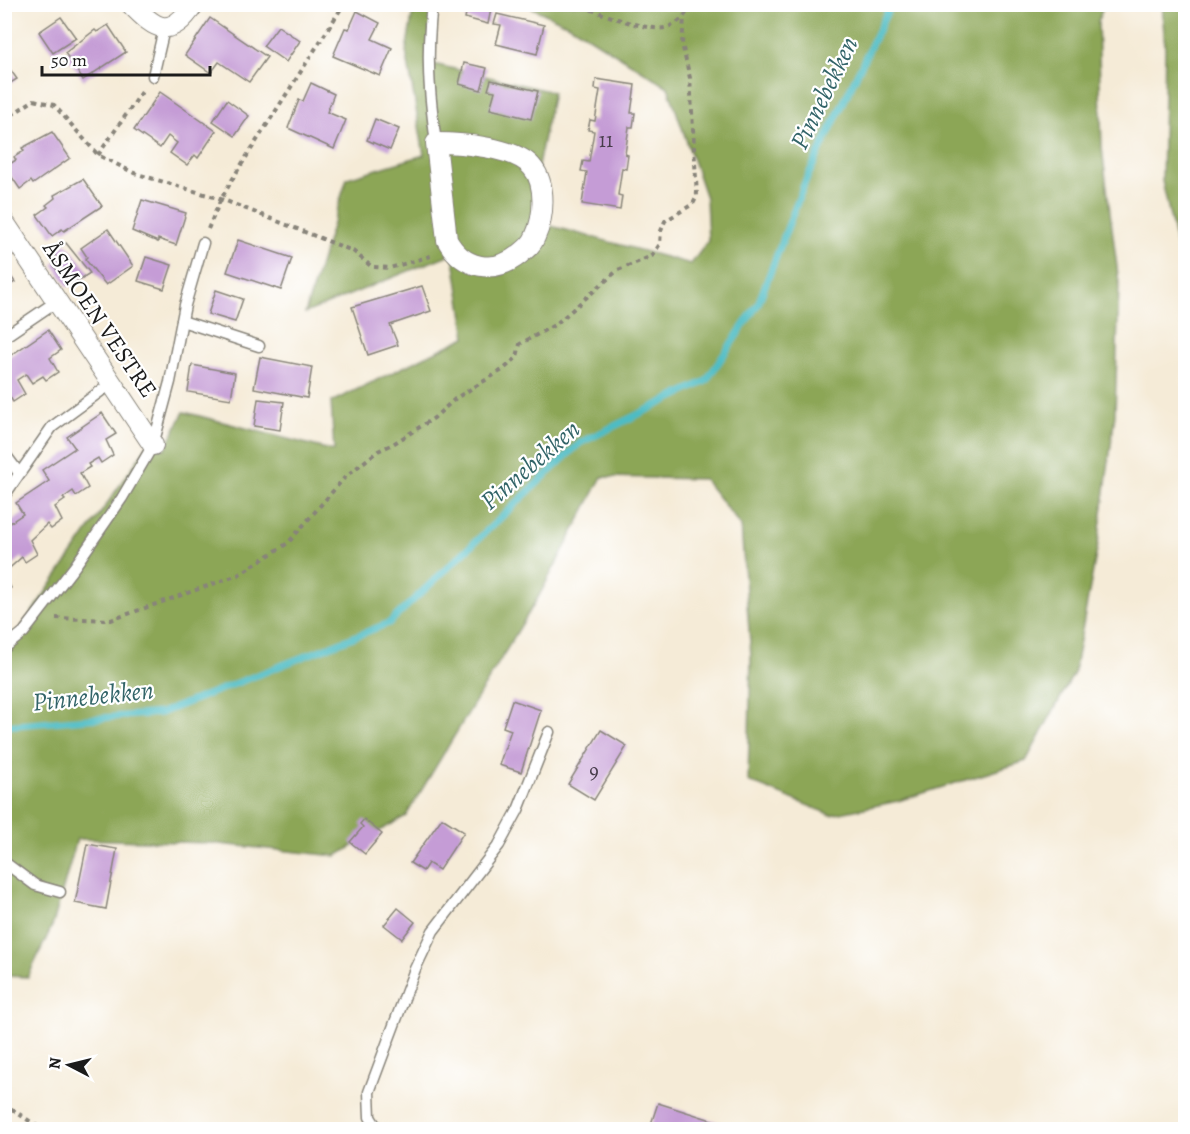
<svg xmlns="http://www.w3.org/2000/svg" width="1190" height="1134" viewBox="0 0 1190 1134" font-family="Alegreya,serif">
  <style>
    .forest { fill: #8ca657; stroke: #54613a; stroke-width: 1.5 }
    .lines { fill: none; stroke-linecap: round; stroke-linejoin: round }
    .stream { stroke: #4dbcc4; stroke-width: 7 }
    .building { fill: #c59cd6 }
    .service-casing { stroke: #88847a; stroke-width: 13 }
    .minor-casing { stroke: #88847a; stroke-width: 22 }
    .path { stroke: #88847a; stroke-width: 4; stroke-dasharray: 4.5 4.5; stroke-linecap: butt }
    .service { stroke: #fff; stroke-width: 10 }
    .minor { stroke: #fff; stroke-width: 20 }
    .labels { text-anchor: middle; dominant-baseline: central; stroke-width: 4.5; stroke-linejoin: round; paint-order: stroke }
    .number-label { font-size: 21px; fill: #463c4a }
    .street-label { font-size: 24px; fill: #1c1c1c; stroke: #fff }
    .water-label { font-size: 26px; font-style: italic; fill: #326468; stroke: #fff }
  </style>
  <rect width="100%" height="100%" fill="#fff"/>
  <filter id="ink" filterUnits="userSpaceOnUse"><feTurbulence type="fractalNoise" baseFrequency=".0167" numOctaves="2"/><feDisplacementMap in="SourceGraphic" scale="12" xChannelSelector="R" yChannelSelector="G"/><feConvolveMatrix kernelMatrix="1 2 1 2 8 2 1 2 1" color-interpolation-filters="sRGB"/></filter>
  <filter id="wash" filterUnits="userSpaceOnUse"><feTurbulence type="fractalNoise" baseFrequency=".008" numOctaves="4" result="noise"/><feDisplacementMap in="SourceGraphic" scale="24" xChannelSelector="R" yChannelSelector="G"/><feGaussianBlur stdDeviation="1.35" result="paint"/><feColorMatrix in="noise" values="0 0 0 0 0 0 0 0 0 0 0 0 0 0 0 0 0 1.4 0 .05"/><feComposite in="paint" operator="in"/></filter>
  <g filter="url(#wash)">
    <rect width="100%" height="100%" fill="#f5ebd7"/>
    <!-- forest -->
    <g class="forest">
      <polygon points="414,5 438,5 429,63 553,92 537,171 547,225 691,264 708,241 706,198 668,87 573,27 526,5 1104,5 1098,21 1102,148 1119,283 1115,415 1098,544 1074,673 1026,761 898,801 831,815 748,781 751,656 741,526 704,479 602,477 539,596 406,816 336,856 209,843 77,839 53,924 28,977 5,976 5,651 147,446 165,449 184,412 334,451 331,402 466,337 453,253 305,313 347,178 424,155 406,51"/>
      <polygon points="1162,5 1185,5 1185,283 1162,181 1165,49"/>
    </g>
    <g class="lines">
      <!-- stream -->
      <polyline class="stream" points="4,726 161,713 389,623 580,443 706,381 758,304 805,182 891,4"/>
    </g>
    <g id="blocks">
      <!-- building -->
      <g class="building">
        <polygon points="468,4 492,4 488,24 465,18"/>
        <polygon points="357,11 380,23 372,39 392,48 380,76 333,56 345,28 349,29"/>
        <polygon points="497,14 544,25 537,54 496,44 501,25 494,24"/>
        <polygon points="61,17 76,38 53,53 39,32"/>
        <polygon points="210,18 267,57 249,82 219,62 211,73 185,55"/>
        <polygon points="108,25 126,52 83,80 65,53 95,30 97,32"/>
        <polygon points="278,26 300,41 286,62 263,46"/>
        <polygon points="4,61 17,79 4,87"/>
        <polygon points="464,63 487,68 481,90 459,84"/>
        <polygon points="596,79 635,85 631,113 635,113 633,127 629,127 625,154 628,155 626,169 622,168 618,195 622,196 620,210 582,204 587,172 581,171 583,161 589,162 594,131 588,130 590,120 595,121 600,90 595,89"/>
        <polygon points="491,80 538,91 531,119 490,109 495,91 488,90"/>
        <polygon points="311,83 334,94 327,112 346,120 334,149 288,128 299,100 303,101"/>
        <polygon points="160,92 216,131 198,158 195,155 187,165 170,153 177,143 168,136 160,148 134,130"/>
        <polygon points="227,100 249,116 235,136 213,121"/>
        <polygon points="375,119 399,129 390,150 367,140"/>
        <polygon points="52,132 70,158 33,184 31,181 20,189 5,167 16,160 14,157 24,151 22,148"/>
        <polygon points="83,179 102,206 64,231 62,229 52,236 37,215 48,207 46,205 55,198 54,195"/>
        <polygon points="142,200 186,213 176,245 158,239 158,242 132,231"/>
        <polygon points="108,229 133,266 106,285 85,259 87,257 81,248"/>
        <polygon points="238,240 292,258 281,290 227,272"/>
        <polygon points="66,243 90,273 68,287 53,264 58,261 53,252"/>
        <polygon points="146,257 172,265 164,289 138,281"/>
        <polygon points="4,267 15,282 4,289"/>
        <polygon points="422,286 431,311 390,325 398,345 368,355 352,307"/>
        <polygon points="216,290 243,299 235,322 208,314"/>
        <polygon points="48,330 61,350 50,358 58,372 46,380 43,376 32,383 26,374 17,380 25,394 13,402 10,397 4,401 4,360"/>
        <polygon points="260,357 312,367 307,398 254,388"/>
        <polygon points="192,365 235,373 231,399 188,392"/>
        <polygon points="258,399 284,402 280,430 254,426"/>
        <polygon points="102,413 116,434 106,440 113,455 101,463 98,458 88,464 90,467 80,473 88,488 76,496 73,491 63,498 65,500 55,507 62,521 51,529 47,524 30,540 37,554 25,562 22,557 4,573 4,527 23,514 16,503 49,481 42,470 75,448 67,437"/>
        <polygon points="4,573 11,588 4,592"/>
        <polygon points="512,700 541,710 521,772 499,765 511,730 503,727"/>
        <polygon points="601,730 627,746 594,800 568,784"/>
        <polygon points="442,818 464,832 439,870 428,863 423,871 410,863"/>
        <polygon points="364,819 382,834 365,854 350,842 363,827 360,824"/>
        <polygon points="87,844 117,849 106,909 75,903"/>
        <polygon points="398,908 415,922 402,939 384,925"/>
        <polygon points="658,1103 740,1129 740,1130 649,1130"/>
      </g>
    </g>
  </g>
  <g filter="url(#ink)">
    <use href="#blocks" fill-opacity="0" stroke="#88847a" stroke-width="1.5"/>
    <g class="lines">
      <defs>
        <g id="service">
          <path d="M432,4C426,56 429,92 436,143"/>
          <polyline points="153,76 164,29"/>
          <polyline points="182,321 259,346"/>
          <polyline points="4,337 57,301"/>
          <polyline points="4,453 19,473"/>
          <polyline points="4,496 52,427 113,382"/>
          <polyline points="4,648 24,632 75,566 122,498 153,445 170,382 185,305 203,243"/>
          <polyline points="4,862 35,885 60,892"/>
          <polyline points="383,1130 375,1125 370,1117 369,1092 415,969 433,931 499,845 518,810 549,732"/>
        </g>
        <g id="minor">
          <path d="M131,4C157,31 170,39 194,4"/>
          <path d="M436,143C460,143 516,147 532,167C547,184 544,218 535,237C532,245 526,249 520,254C494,275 463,269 447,240Z"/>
          <polyline points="4,222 153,445"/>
        </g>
      </defs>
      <!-- service casing -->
      <use href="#service" class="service-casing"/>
      <!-- minor casing -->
      <use href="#minor" class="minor-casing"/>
      <!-- path -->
      <g class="path">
        <path d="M574,4C595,10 646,32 665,28C678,25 686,15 692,4"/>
        <polyline points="4,120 34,100 54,105 98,155 134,173 221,199 353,251 372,267 390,268 434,255"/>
        <polyline points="98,155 144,89"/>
        <polyline points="208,229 221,199 238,170 344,4"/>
        <polyline points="56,618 111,620 238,575 288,543 346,476 378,451 393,444 434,418 456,398 504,369 517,357 520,344 556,324 618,270 652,256 660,244 661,231 665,221 693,204 697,196 690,78 682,44 684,18"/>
        <polyline points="4,1104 43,1130"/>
      </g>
      <!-- service -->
      <use href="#service" class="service"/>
      <!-- minor -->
      <use href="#minor" class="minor"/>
    </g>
  </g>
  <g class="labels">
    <!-- number labels -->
    <g class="number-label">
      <text x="606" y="140">11</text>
      <text x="594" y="771">9</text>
    </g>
    <!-- street labels -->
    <g class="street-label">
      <text transform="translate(100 319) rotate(56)">ÅSMOEN VESTRE</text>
    </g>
    <!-- water labels -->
    <g class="water-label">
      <text transform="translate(824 93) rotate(-64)">Pinnebekken</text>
      <text transform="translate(530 465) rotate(-41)">Pinnebekken</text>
      <text transform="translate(93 696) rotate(-6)">Pinnebekken</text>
    </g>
  </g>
  <!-- margin -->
  <rect width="1190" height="1134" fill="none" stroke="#fff" stroke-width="24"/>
  <!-- north arrow -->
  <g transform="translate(69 1065) rotate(277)" stroke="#ffffff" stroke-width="4.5" paint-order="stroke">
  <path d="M0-4.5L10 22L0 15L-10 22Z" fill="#1c1c1c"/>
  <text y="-9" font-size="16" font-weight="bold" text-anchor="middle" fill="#1c1c1c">N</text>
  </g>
  <!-- scale -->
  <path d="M42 66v9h168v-9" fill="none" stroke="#1c1c1c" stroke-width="3"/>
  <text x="51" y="66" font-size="18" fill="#1c1c1c" stroke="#ffffff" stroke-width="4.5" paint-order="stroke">50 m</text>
</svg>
